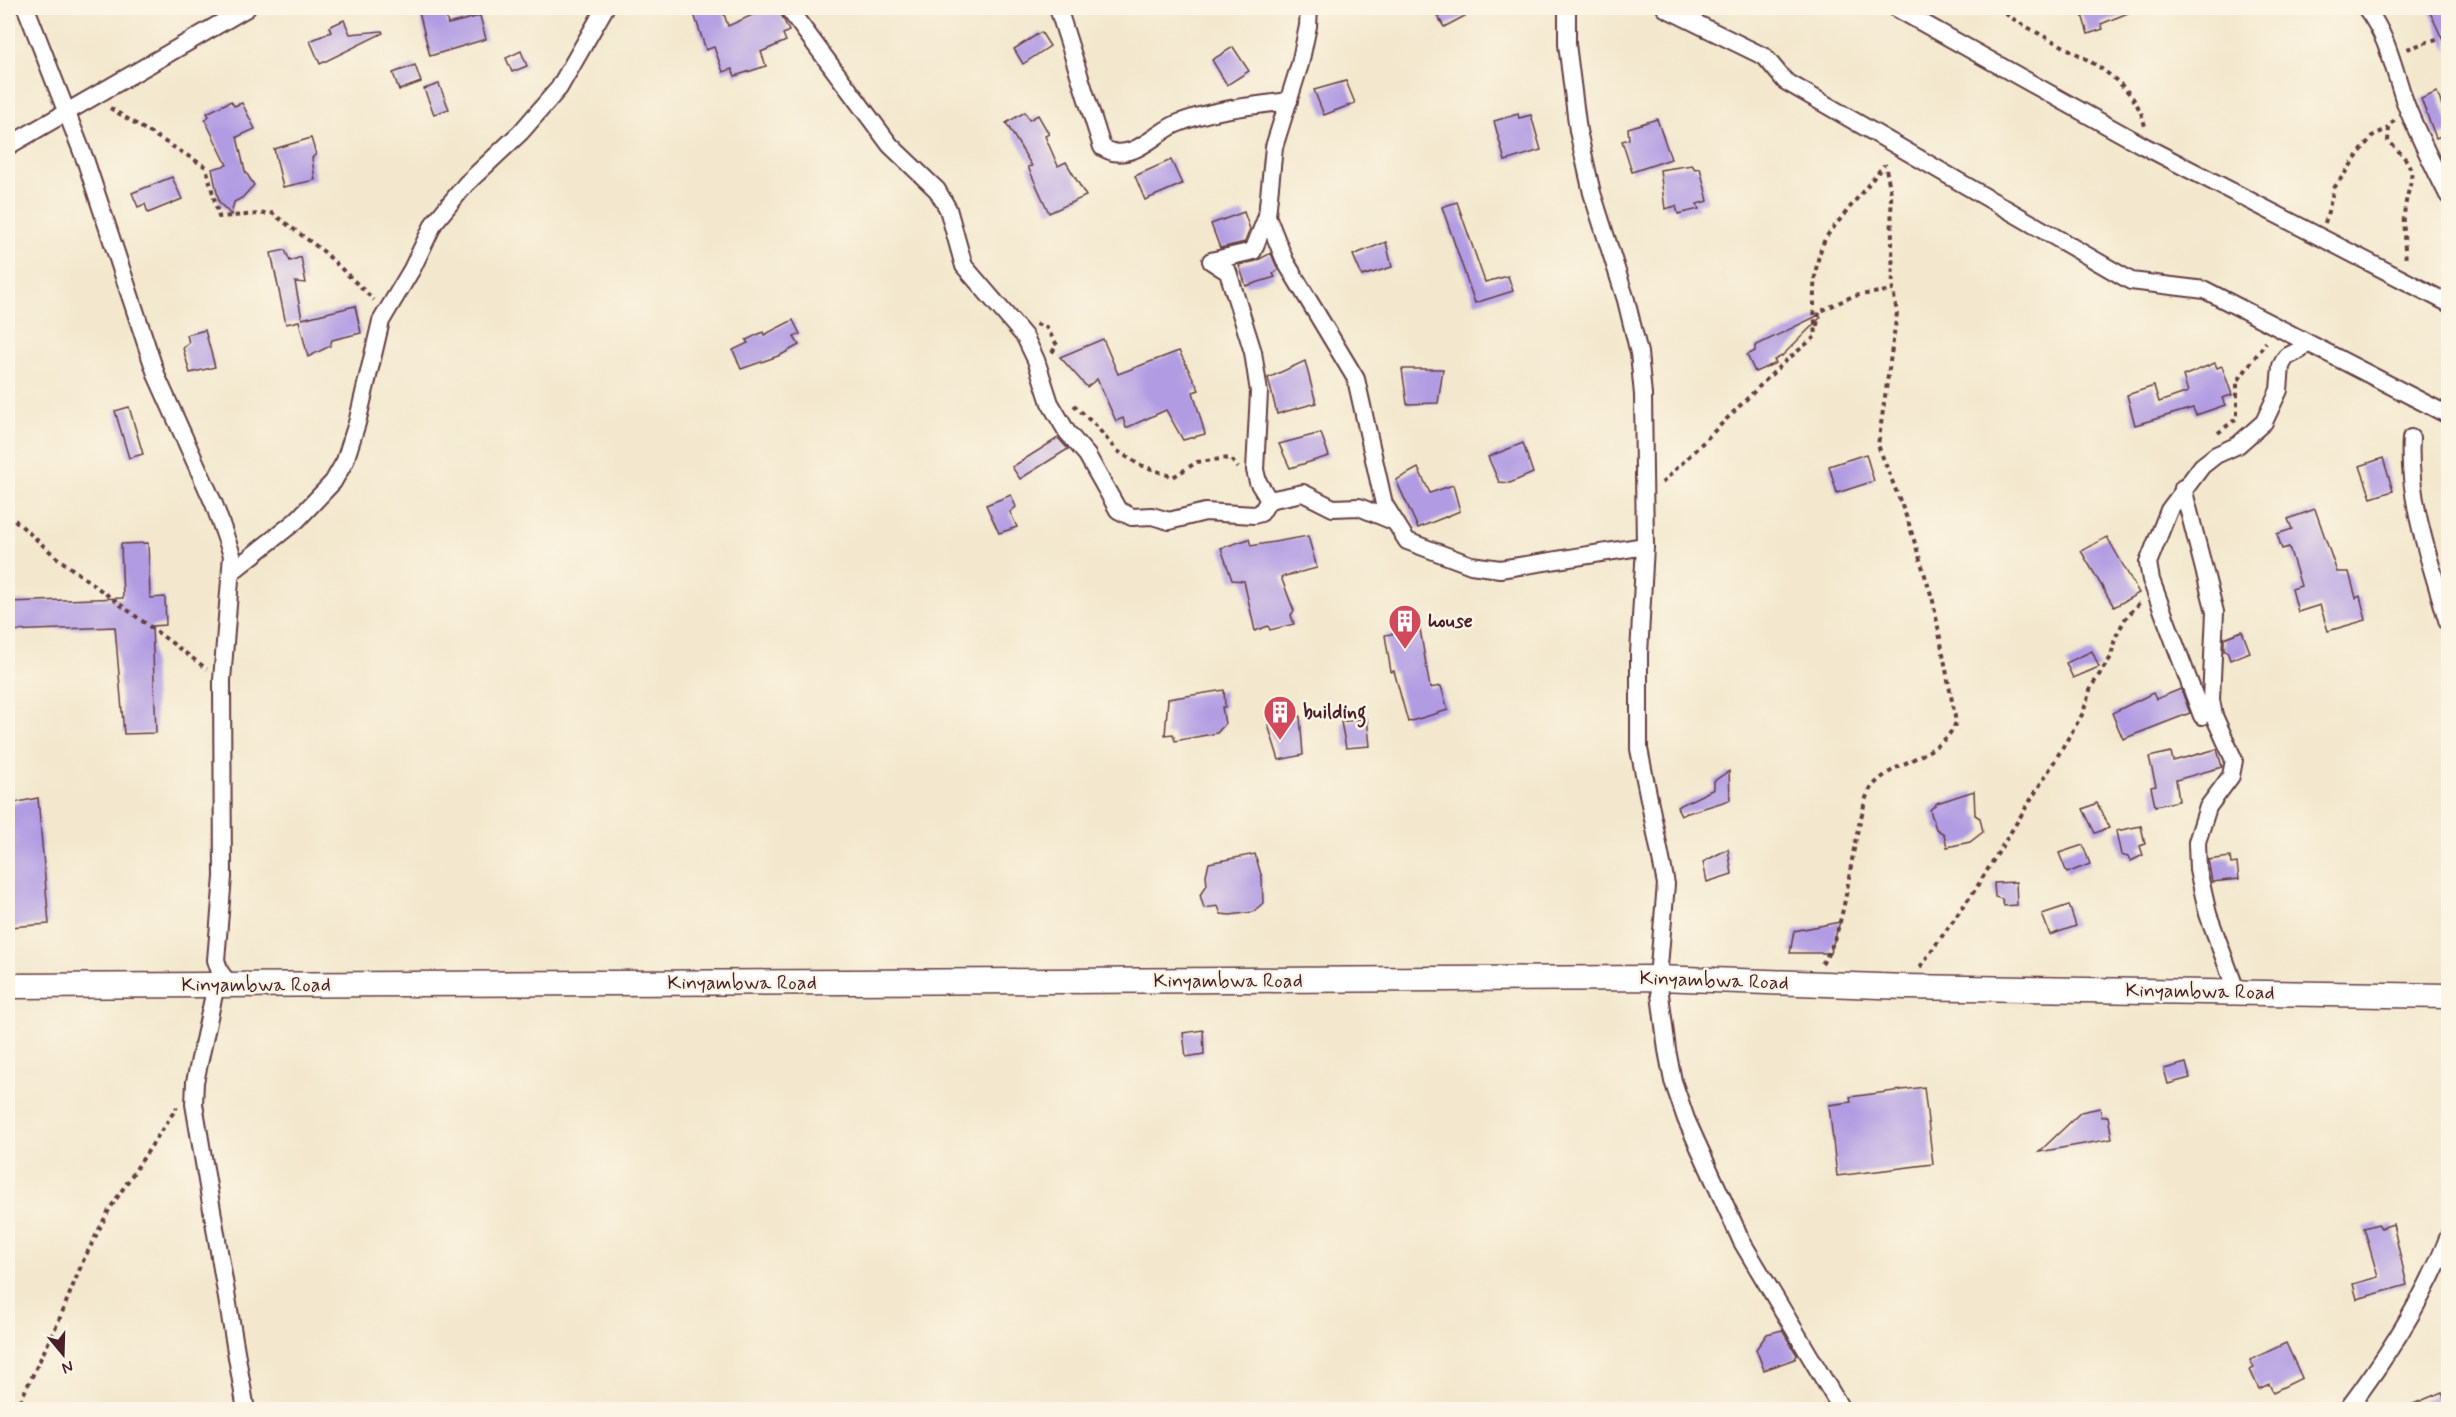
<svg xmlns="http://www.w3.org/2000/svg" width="2456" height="1417" viewBox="0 0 2456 1417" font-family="Mynerve,sans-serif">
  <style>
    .building { fill: #b19be3 }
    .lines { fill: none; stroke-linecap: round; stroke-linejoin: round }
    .street-casing { stroke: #633d43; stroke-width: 20 }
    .secondary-casing { stroke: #633d43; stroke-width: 27 }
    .path { stroke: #633d43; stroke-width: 4; stroke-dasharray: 4.5 4.5; stroke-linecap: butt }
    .street { stroke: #fff; stroke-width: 16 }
    .secondary { stroke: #fff; stroke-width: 24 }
    .labels { text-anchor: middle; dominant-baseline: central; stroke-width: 5; stroke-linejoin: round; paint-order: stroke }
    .poi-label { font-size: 20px; font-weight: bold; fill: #4a1f2b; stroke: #fcf5e5; text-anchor: start }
    .street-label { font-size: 20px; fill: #4a1f2b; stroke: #fcf5e5 }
  </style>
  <rect width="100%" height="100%" fill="#fcf5e5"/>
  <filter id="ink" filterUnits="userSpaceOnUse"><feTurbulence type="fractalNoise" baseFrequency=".0167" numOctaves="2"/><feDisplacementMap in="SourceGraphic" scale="12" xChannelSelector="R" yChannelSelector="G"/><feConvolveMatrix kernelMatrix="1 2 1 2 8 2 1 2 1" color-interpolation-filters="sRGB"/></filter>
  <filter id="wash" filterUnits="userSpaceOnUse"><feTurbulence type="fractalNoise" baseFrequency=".008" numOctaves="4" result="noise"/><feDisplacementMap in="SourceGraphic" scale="24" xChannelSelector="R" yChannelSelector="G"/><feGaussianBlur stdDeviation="1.35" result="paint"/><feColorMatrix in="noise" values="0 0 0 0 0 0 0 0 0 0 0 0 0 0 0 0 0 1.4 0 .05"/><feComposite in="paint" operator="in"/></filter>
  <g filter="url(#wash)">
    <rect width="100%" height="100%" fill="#f3e8ce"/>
    <g id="blocks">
      <!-- building -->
      <g class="building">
        <polygon points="418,8 444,8 448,24 480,16 486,39 430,56"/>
        <polygon points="692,8 722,8 728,26 768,8 778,8 789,31 783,34 786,41 761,52 766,66 735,76 732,69 723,72 714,47 706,50"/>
        <polygon points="1433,8 1480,8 1444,27"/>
        <polygon points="2080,8 2140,8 2101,24 2103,29 2088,34"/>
        <polygon points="2428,8 2448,8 2448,51"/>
        <polygon points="344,20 350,34 382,31 383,33 320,64 310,41 331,32 329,27"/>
        <polygon points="1041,32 1050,46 1023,64 1014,49"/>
        <polygon points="1233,47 1249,71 1227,85 1212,60"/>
        <polygon points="521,51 527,66 512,72 506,58"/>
        <polygon points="415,65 421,82 399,90 393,73"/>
        <polygon points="1346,81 1355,103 1324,115 1314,90"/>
        <polygon points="439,84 449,109 434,114 424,89"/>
        <polygon points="2437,92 2448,121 2448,133 2436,138 2421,99"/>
        <polygon points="231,101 234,106 242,103 255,129 237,137 245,171 254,185 242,198 234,202 231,215 219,202 212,169 227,165 205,120 209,116 207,113"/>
        <polygon points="1025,112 1029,120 1038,115 1049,134 1045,136 1058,166 1066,162 1086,196 1049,213 1028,167 1032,166 1006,123"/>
        <polygon points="1518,114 1519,118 1531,115 1541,150 1505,161 1494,121"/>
        <polygon points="1657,119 1671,159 1632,172 1622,141 1629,139 1628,128"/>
        <polygon points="311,138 316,154 312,158 315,180 283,187 274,149"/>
        <polygon points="1171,160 1182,184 1145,200 1135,176"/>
        <polygon points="1692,165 1695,169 1700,168 1708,201 1697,204 1699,209 1678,214 1676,206 1665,209 1660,170"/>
        <polygon points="172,177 182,199 148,213 145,204 138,207 132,193"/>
        <polygon points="1457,202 1485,282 1508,276 1513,291 1475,303 1442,207"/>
        <polygon points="1244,212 1250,229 1245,242 1220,248 1211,224"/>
        <polygon points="1386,242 1392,267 1362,276 1353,255"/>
        <polygon points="285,250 290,261 301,257 306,283 295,282 302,319 355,306 361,333 332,340 330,346 308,357 299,321 286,324 271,253"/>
        <polygon points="1271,253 1278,270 1273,274 1275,277 1246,286 1239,265 1256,261"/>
        <polygon points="1819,315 1821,317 1782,356 1774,360 1776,363 1755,372 1747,355 1755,351 1755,346"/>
        <polygon points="793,320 800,334 794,337 799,345 781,355 741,369 733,350 748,343 746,340 763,332 764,335"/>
        <polygon points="205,330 215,367 190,373 183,348 189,343 187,335"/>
        <polygon points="1103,339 1118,374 1179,351 1199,390 1193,392 1205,434 1183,440 1166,410 1126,428 1123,418 1116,421 1097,379 1087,387 1060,357"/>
        <polygon points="1305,361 1316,403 1277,414 1268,378"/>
        <polygon points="2215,363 2217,368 2222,366 2232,395 2222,398 2225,405 2196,415 2193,408 2135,425 2127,395 2154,386 2159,402 2188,392 2183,376"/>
        <polygon points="1402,369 1443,369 1438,403 1407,404"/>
        <polygon points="129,407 143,454 129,458 115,411"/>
        <polygon points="1321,433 1329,456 1290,468 1279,444"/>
        <polygon points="1058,438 1068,449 1020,479 1012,467"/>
        <polygon points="1523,443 1533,473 1510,483 1499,482 1488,457"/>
        <polygon points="1866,454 1874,481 1837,493 1829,466"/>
        <polygon points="2383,458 2393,491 2371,498 2360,466"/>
        <polygon points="1418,468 1430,493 1453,485 1460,511 1418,528 1396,480"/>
        <polygon points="1011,495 1016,507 1010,512 1017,527 999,533 986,505"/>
        <polygon points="2315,509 2337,572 2349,572 2356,598 2360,596 2366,620 2328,631 2320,605 2298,612 2292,589 2301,586 2289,547 2282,549 2277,534 2292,529 2288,519"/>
        <polygon points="1308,536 1317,568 1281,577 1294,611 1291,615 1294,624 1270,630 1268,626 1255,631 1244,581 1232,580 1221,548 1249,539 1251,546"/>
        <polygon points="2107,537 2139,593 2114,607 2081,551"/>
        <polygon points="148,543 150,598 165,597 166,625 152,626 156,733 124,734 115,627 8,631 8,602 123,598 121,544"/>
        <polygon points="1420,629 1430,688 1441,686 1448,710 1408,722 1394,671 1391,672 1385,635"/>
        <polygon points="2242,631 2250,652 2230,660 2227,651 2224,651 2224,638"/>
        <polygon points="2092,651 2099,667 2073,678 2066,663"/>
        <polygon points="2181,689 2190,713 2123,739 2112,713 2153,693 2156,699"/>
        <polygon points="1224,690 1225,707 1222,707 1225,724 1217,733 1175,741 1173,734 1165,735 1168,699"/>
        <polygon points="1300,716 1303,755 1279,760 1268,725"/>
        <polygon points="1367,718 1370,746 1346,748 1341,722"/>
        <polygon points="2217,749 2222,767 2176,780 2179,801 2155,806 2151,787 2156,786 2149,757 2171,752 2173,761"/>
        <polygon points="1729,771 1730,800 1681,815 1677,807 1714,789 1714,781"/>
        <polygon points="1974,791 1975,815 1980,818 1983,832 1970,842 1947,847 1944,834 1936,829 1930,810 1937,803"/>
        <polygon points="38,798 49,924 9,927 8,804"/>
        <polygon points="2097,803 2109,828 2095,833 2083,809"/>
        <polygon points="2141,826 2145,844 2140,846 2143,855 2131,861 2128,857 2121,855 2116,831"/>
        <polygon points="2083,845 2090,864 2067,873 2059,853"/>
        <polygon points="1728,849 1732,874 1707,882 1703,862"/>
        <polygon points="1255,854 1262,878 1263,903 1253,912 1230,915 1221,914 1218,906 1204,908 1200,895 1207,885 1206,875 1209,863"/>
        <polygon points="2230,857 2231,864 2237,863 2239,879 2212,882 2208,860"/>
        <polygon points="2016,882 2017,905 2004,906 2002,899 1995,897 1994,883"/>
        <polygon points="2069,905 2076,926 2050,935 2042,914"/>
        <polygon points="1840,922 1830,953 1790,953 1794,931"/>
        <polygon points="1203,1030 1204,1054 1186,1057 1183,1033"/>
        <polygon points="2186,1063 2190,1078 2168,1084 2164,1069"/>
        <polygon points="1924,1087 1933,1164 1837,1176 1829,1105 1851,1102 1850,1097"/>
        <polygon points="2100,1108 2102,1117 2108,1116 2112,1139 2039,1152 2081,1112"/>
        <polygon points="2378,1224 2381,1228 2393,1224 2407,1285 2357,1299 2353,1284 2378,1277 2364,1228"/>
        <polygon points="1782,1330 1797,1355 1795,1359 1764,1370 1756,1349 1767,1334"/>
        <polygon points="2286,1343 2302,1378 2273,1392 2269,1384 2259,1389 2250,1370 2254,1368 2250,1360"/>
        <polygon points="2442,1392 2448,1410 2402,1410 2401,1409"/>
      </g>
    </g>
  </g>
  <g filter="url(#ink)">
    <use href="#blocks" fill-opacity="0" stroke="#633d43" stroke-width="1.5"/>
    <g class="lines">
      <defs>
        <g id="street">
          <polyline points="26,8 86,162 157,377 214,504 232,555 222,680 223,877 216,960 220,972 230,985"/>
          <polyline points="788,8 890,145 937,190 948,209 964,266 1025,337 1036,360 1050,403 1067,432 1087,455 1118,510 1132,517 1152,516 1169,521 1205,512 1254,515 1261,513 1269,500"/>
          <path d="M1058,8L1102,147C1113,154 1121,154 1133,150C1148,144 1161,131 1176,124C1212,109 1251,106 1289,101"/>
          <polyline points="1309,8 1308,26 1300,64 1274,147 1267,216 1285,261 1356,379 1384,504 1407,541 1471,565 1500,569 1645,546"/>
          <polyline points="1567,8 1567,44 1578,131 1592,193 1626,300 1639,353 1643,395 1645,546 1639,654 1639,749 1666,884 1658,978 1667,1050 1673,1081 1686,1119 1742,1242 1842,1410"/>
          <polyline points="1665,8 1765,57 1785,81 2131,281 2205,290 2448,415"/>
          <polyline points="1896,8 2142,145 2448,303"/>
          <path d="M2366,8C2388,37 2393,67 2405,102C2417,134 2433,165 2448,195"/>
          <polyline points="8,146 247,8"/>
          <polyline points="1267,216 1253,251 1211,261 1228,272 1253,352 1259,392 1255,470 1258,482 1269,500 1303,493 1333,508 1359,507 1393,521"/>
          <path d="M2411,438C2407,501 2431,563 2448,623"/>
          <polyline points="2183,488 2215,612 2211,700 2214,716 2234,760 2231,776 2208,807 2197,842 2198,870 2208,914 2237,993"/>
          <polyline points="233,571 297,520 333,482 345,461 357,423 381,321 412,269 434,223 466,184 521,132 559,88 605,8"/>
          <polyline points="2202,716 2151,580 2148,563 2169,510 2202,466 2216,455 2238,445 2264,422 2279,390 2281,366 2286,357 2300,350"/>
          <polyline points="216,985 195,1082 194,1104 246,1410"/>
          <path d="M2347,1410C2387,1357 2424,1300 2448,1238"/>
        </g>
        <polyline id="secondary" points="8,986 1658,978 1906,987 2448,996"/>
      </defs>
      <!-- street casing -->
      <use href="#street" class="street-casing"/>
      <!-- secondary casing -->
      <use href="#secondary" class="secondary-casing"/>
      <!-- path -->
      <g class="path">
        <path d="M1998,8C2042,44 2134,65 2145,127"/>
        <polyline points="2407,49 2448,35"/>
        <polyline points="110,108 206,167 219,217 272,213 323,251 374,300"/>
        <path d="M2394,120L2389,128L2388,141C2425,174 2408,176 2404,215C2403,231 2405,247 2406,262"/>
        <polyline points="2325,223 2334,188 2372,136 2389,128"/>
        <polyline points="1036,324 1046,327 1057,345 1051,354"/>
        <polyline points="1817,326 1819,312 1853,296 1893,290"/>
        <polyline points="1074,405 1096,426 1116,450 1138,464 1173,477 1197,462 1230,458 1238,468"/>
        <polyline points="2218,433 2237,418 2237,382 2266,342"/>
        <path d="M1662,483L1782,364L1816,336C1813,301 1811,269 1826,237L1884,165"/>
        <polyline points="8,514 56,557 207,669"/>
        <path d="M1822,964C1848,926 1848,860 1862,814C1864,806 1866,794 1871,788C1894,759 1943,757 1956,722L1933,601L1908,521L1878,445L1897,313L1893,290L1891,193L1885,164"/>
        <polyline points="1920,967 1975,890 2051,767 2083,713 2091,687 2111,657 2115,638 2125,619 2141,601"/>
        <polyline points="16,1410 59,1320 83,1261 109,1210 177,1107"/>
      </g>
      <!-- street -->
      <use href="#street" class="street"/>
      <!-- secondary -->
      <use href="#secondary" class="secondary"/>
    </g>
  </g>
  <!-- icons -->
  <defs>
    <symbol id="building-pin" viewBox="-11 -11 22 30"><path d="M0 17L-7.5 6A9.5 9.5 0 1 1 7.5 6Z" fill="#d1495b" stroke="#fcf5e5"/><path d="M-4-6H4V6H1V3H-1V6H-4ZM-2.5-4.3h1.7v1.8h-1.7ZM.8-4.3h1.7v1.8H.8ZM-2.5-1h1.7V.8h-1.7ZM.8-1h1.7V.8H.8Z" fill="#fff"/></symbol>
  </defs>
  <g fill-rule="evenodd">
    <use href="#building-pin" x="1386" y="602" width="38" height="52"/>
    <use href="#building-pin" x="1261" y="693" width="38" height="52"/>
  </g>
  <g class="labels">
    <!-- poi labels -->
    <g class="poi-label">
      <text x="1428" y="621">house</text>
      <text x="1303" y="712">building</text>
    </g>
    <!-- street labels -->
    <g class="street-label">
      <text x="1228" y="981">Kinyambwa Road</text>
      <text transform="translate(1714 981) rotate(2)">Kinyambwa Road</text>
      <text x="742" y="983">Kinyambwa Road</text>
      <text x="256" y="985">Kinyambwa Road</text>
      <text transform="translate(2200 992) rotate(1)">Kinyambwa Road</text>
    </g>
  </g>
  <!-- margin -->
  <rect width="2456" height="1417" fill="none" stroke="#fcf5e5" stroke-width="30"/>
  <!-- north arrow -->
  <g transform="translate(63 1354) rotate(161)" stroke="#fcf5e5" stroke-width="4.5" paint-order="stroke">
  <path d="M0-4.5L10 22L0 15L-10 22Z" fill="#4a1f2b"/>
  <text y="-9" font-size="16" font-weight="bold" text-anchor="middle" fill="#4a1f2b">N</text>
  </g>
</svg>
